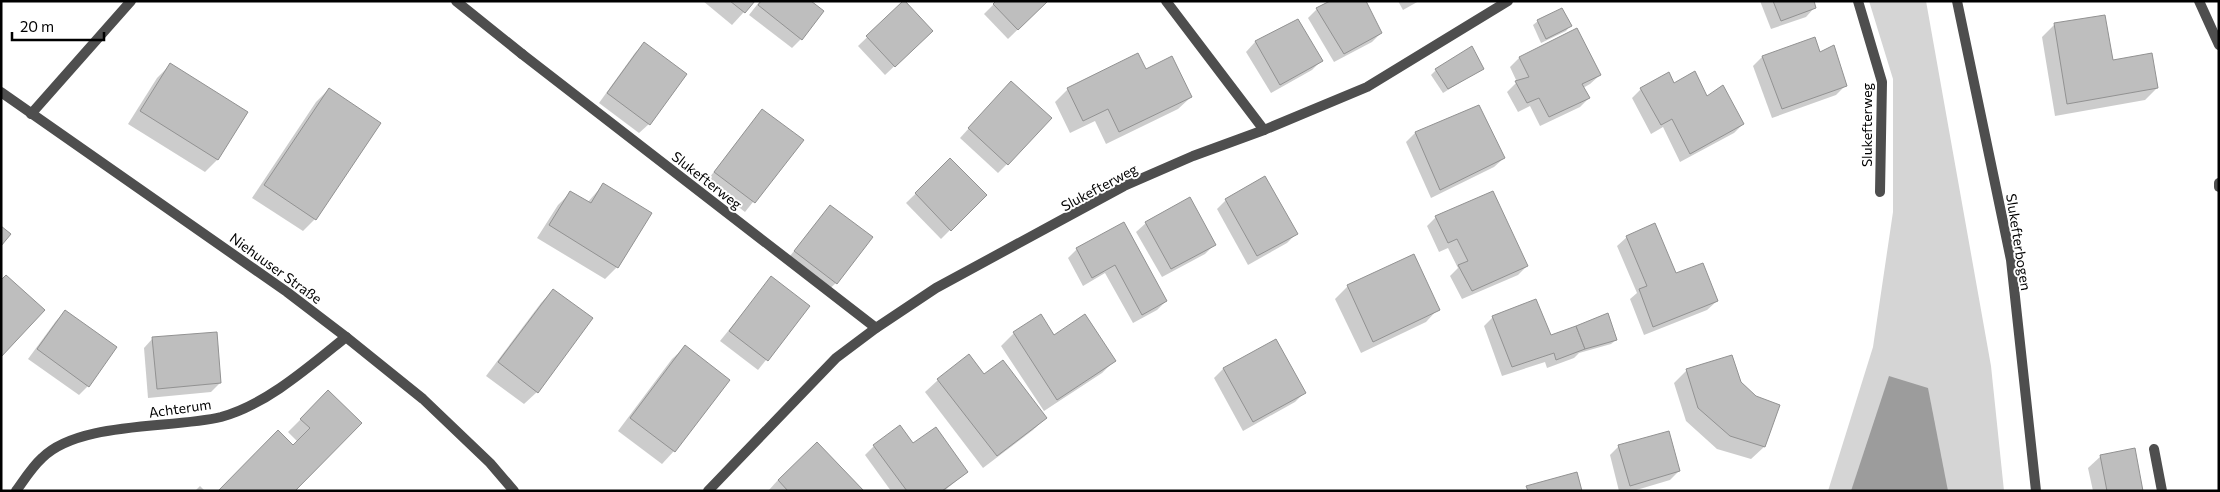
<svg xmlns="http://www.w3.org/2000/svg" width="2220" height="492" viewBox="0 0 2220 492" font-family="Commissioner,sans-serif">
  <style>
    .green { fill: #d5d5d5 }
    .water { fill: #9c9c9c }
    .shadow { fill: #0003 }
    .building { fill: #bebebe; stroke: #929292 }
    .lines { fill: none; stroke-linecap: round; stroke-linejoin: round }
    .service { stroke: #4e4e4e; stroke-width: 10 }
    .minor { stroke: #4e4e4e; stroke-width: 10 }
    .tertiary { stroke: #4e4e4e; stroke-width: 10 }
    .labels { text-anchor: middle; dominant-baseline: central; stroke-width: 4; stroke-linejoin: round; paint-order: stroke }
    .street-label { font-size: 14px; fill: #000; stroke: #fff }
  </style>
  <rect width="100%" height="100%" fill="#fff"/>
  <!-- green -->
  <polygon class="green" points="1869,1 1926,1 1991,366 2004,491 1828,491 1873,347 1893,212 1893,79"/>
  <!-- water -->
  <polygon class="water" points="1889,376 1928,388 1948,491 1851,491"/>
  <!-- shadow -->
  <g class="shadow">
    <polygon points="703,1 754,1 732,25"/>
    <polygon points="760,1 809,1 801,39 792,48 749,15"/>
    <polygon points="997,1 1047,1 1008,39 984,14"/>
    <polygon points="1398,1 1419,1 1403,10"/>
    <polygon points="1760,1 1812,1 1815,7 1806,17 1771,29"/>
    <polygon points="904,2 922,40 885,75 858,46"/>
    <polygon points="1317,9 1381,33 1372,42 1334,62 1308,18"/>
    <polygon points="1297,21 1321,61 1312,70 1271,93 1246,52 1255,42"/>
    <polygon points="1538,21 1570,26 1566,31 1541,43 1533,25"/>
    <polygon points="2054,25 2112,61 2157,88 2145,100 2055,116 2042,37"/>
    <polygon points="1577,29 1600,75 1590,84 1583,88 1589,98 1580,107 1540,126 1530,106 1518,112 1507,92 1517,82 1510,67 1519,58"/>
    <polygon points="644,44 685,75 649,124 639,133 599,103 635,53"/>
    <polygon points="1762,57 1845,86 1836,95 1772,118 1753,66"/>
    <polygon points="170,65 247,113 217,160 205,172 128,124 157,78"/>
    <polygon points="1483,68 1443,93 1431,75 1436,70"/>
    <polygon points="1145,70 1191,97 1178,109 1106,144 1095,121 1070,133 1055,102 1068,89"/>
    <polygon points="1674,85 1706,98 1743,124 1734,133 1680,162 1663,127 1651,134 1632,98 1641,89"/>
    <polygon points="329,89 315,219 303,231 252,198 316,102"/>
    <polygon points="1002,92 1007,164 998,173 960,138"/>
    <polygon points="1478,107 1504,158 1494,167 1431,198 1406,142 1415,133"/>
    <polygon points="762,110 802,141 745,212 706,182"/>
    <polygon points="950,160 985,195 941,239 906,203"/>
    <polygon points="603,185 617,267 605,279 537,238 558,205 570,193 587,203"/>
    <polygon points="1226,200 1296,234 1287,243 1248,265 1217,209"/>
    <polygon points="830,206 836,283 826,292 786,261"/>
    <polygon points="1436,217 1527,266 1518,275 1462,299 1450,276 1458,268 1448,248 1439,252 1427,226"/>
    <polygon points="1146,223 1214,245 1205,254 1162,277 1136,232"/>
    <polygon points="1124,224 1166,301 1157,310 1133,323 1105,273 1083,286 1068,258 1077,249"/>
    <polygon points="1627,237 1675,275 1717,301 1707,310 1644,335 1630,299 1637,293 1617,246"/>
    <polygon points="1413,256 1438,309 1426,322 1361,353 1335,299 1348,286"/>
    <polygon points="771,278 809,306 758,370 720,341"/>
    <polygon points="553,290 537,392 524,404 486,376 541,303"/>
    <polygon points="65,312 88,386 79,395 28,359 56,321"/>
    <polygon points="1041,316 1054,336 1114,361 1102,373 1044,411 1001,346 1014,333"/>
    <polygon points="1493,317 1550,336 1616,340 1611,344 1579,353 1574,358 1547,368 1545,362 1502,376 1484,326"/>
    <polygon points="153,338 220,383 211,392 148,398 144,348"/>
    <polygon points="1275,340 1304,393 1295,402 1243,431 1214,378 1223,369"/>
    <polygon points="685,347 674,451 662,464 618,431 672,359"/>
    <polygon points="1687,370 1740,383 1755,397 1778,405 1764,447 1751,459 1717,449 1686,421 1674,383"/>
    <polygon points="984,376 1046,418 1033,430 983,468 925,392 938,380"/>
    <polygon points="328,392 360,423 293,447 298,442 288,432"/>
    <polygon points="913,445 967,472 944,491 891,491 865,455 874,446"/>
    <polygon points="1619,446 1679,471 1670,480 1633,491 1619,491 1610,455"/>
    <polygon points="2101,456 2142,491 2093,491 2088,468"/>
    <polygon points="778,480 862,491 770,491 769,490"/>
    <polygon points="200,486 205,491 195,491"/>
  </g>
  <!-- building -->
  <g class="building">
    <polygon points="730,1 755,1 745,13"/>
    <polygon points="761,1 811,1 824,11 802,40 758,5"/>
    <polygon points="903,1 905,1 933,31 895,67 866,36"/>
    <polygon points="996,1 1048,1 1018,30 993,4"/>
    <polygon points="1330,1 1366,1 1382,33 1344,54 1316,8"/>
    <polygon points="1773,1 1814,1 1816,8 1781,21"/>
    <polygon points="1562,8 1572,26 1546,39 1537,20"/>
    <polygon points="2105,15 2113,60 2152,53 2158,88 2067,104 2054,23"/>
    <polygon points="1298,19 1323,61 1280,85 1255,41"/>
    <polygon points="1577,28 1601,75 1582,84 1590,98 1549,117 1539,98 1527,103 1515,81 1529,77 1519,57"/>
    <polygon points="1815,37 1820,52 1834,45 1847,86 1782,109 1762,56"/>
    <polygon points="644,42 687,74 650,125 607,93"/>
    <polygon points="1472,46 1484,69 1448,89 1435,69"/>
    <polygon points="1138,53 1146,69 1172,56 1192,97 1119,132 1108,109 1083,121 1067,88"/>
    <polygon points="170,63 248,112 218,160 140,111"/>
    <polygon points="1695,71 1707,96 1723,85 1744,124 1690,154 1672,119 1661,125 1640,88 1669,72 1674,83"/>
    <polygon points="1011,81 1052,118 1008,165 968,128"/>
    <polygon points="329,88 381,123 316,220 264,185"/>
    <polygon points="1479,105 1505,158 1440,190 1415,132"/>
    <polygon points="762,109 804,140 755,203 714,172"/>
    <polygon points="950,158 987,195 951,231 915,193"/>
    <polygon points="1265,176 1298,234 1257,256 1225,199"/>
    <polygon points="603,183 652,213 618,268 549,225 570,191 591,203"/>
    <polygon points="1493,191 1528,266 1472,291 1458,265 1468,261 1457,239 1448,243 1435,216"/>
    <polygon points="1190,197 1216,245 1171,269 1145,222"/>
    <polygon points="830,205 873,237 837,284 794,251"/>
    <polygon points="1124,222 1167,301 1142,315 1115,265 1092,278 1076,248"/>
    <polygon points="1655,223 1676,273 1703,263 1718,301 1653,327 1639,289 1647,286 1626,236"/>
    <polygon points="1,226 11,234 1,246"/>
    <polygon points="1414,254 1440,310 1373,342 1347,285"/>
    <polygon points="6,275 45,310 1,357 1,280"/>
    <polygon points="771,276 810,306 768,361 729,331"/>
    <polygon points="553,289 593,318 538,393 498,362"/>
    <polygon points="1536,299 1551,335 1576,326 1585,349 1556,360 1554,353 1512,367 1492,316"/>
    <polygon points="65,310 117,347 89,387 37,349"/>
    <polygon points="1608,313 1617,340 1585,349 1576,326"/>
    <polygon points="1041,314 1054,335 1085,314 1116,361 1057,400 1013,332"/>
    <polygon points="217,332 221,383 157,389 152,337"/>
    <polygon points="1276,339 1306,393 1253,422 1223,368"/>
    <polygon points="685,345 730,380 675,452 630,418"/>
    <polygon points="969,354 984,374 1003,360 1047,418 997,456 937,379"/>
    <polygon points="1732,355 1741,382 1756,396 1780,405 1765,447 1730,436 1698,408 1686,369"/>
    <polygon points="328,390 362,423 295,491 218,491 278,430 293,445 310,428 300,419"/>
    <polygon points="900,425 913,443 936,427 968,472 942,491 907,491 873,445"/>
    <polygon points="1669,431 1680,471 1630,486 1618,445"/>
    <polygon points="817,442 864,491 788,491 778,480"/>
    <polygon points="2135,448 2143,491 2107,491 2100,455"/>
    <polygon points="1577,472 1582,491 1528,491 1526,486"/>
  </g>
  <g class="lines">
    <!-- service -->
    <g class="service">
      <polyline points="456,1 522,54"/>
      <polyline points="31,114 131,1"/>
      <polyline points="2154,449 2162,491"/>
    </g>
    <!-- minor -->
    <g class="minor">
      <polyline points="1166,1 1264,130"/>
      <polyline points="1858,1 1882,82 1880,192"/>
      <polyline points="2199,1 2219,45"/>
      <polyline points="522,54 876,328"/>
      <polyline points="1,92 287,292 346,337 423,399 490,463 514,491"/>
      <polyline points="2219,183 2219,187"/>
      <path d="M16,491C24,480 32,467 42,458C79,421 171,429 221,417C266,405 310,366 346,337"/>
      <polyline points="708,491 836,358 876,328 936,288 1124,186 1193,156 1264,130 1367,87 1508,1"/>
    </g>
    <!-- tertiary -->
    <polyline class="tertiary" points="1957,1 2011,260 2036,491"/>
  </g>
  <g class="labels">
    <!-- street labels -->
    <g class="street-label">
      <text transform="translate(1866 125) rotate(-90)">Slukefterweg</text>
      <text transform="translate(707 180) rotate(38)">Slukefterweg</text>
      <text transform="translate(1099 187) rotate(-28)">Slukefterweg</text>
      <text transform="translate(2019 242) rotate(81)">Slukefterbogen</text>
      <text transform="translate(276 268) rotate(36)">Niehuuser Straße</text>
      <text transform="translate(180 408) rotate(-8)">Achterum</text>
    </g>
  </g>
  <!-- border -->
  <rect width="2220" height="492" fill="none" stroke="#000000" stroke-width="5"/>
  <!-- scale -->
  <path d="M12 32v8h92v-8" fill="none" stroke="#000000" stroke-width="2.5"/>
  <text x="20" y="32" font-size="15" fill="#000000" stroke="#ffffff" stroke-width="4" paint-order="stroke">20 m</text>
</svg>
